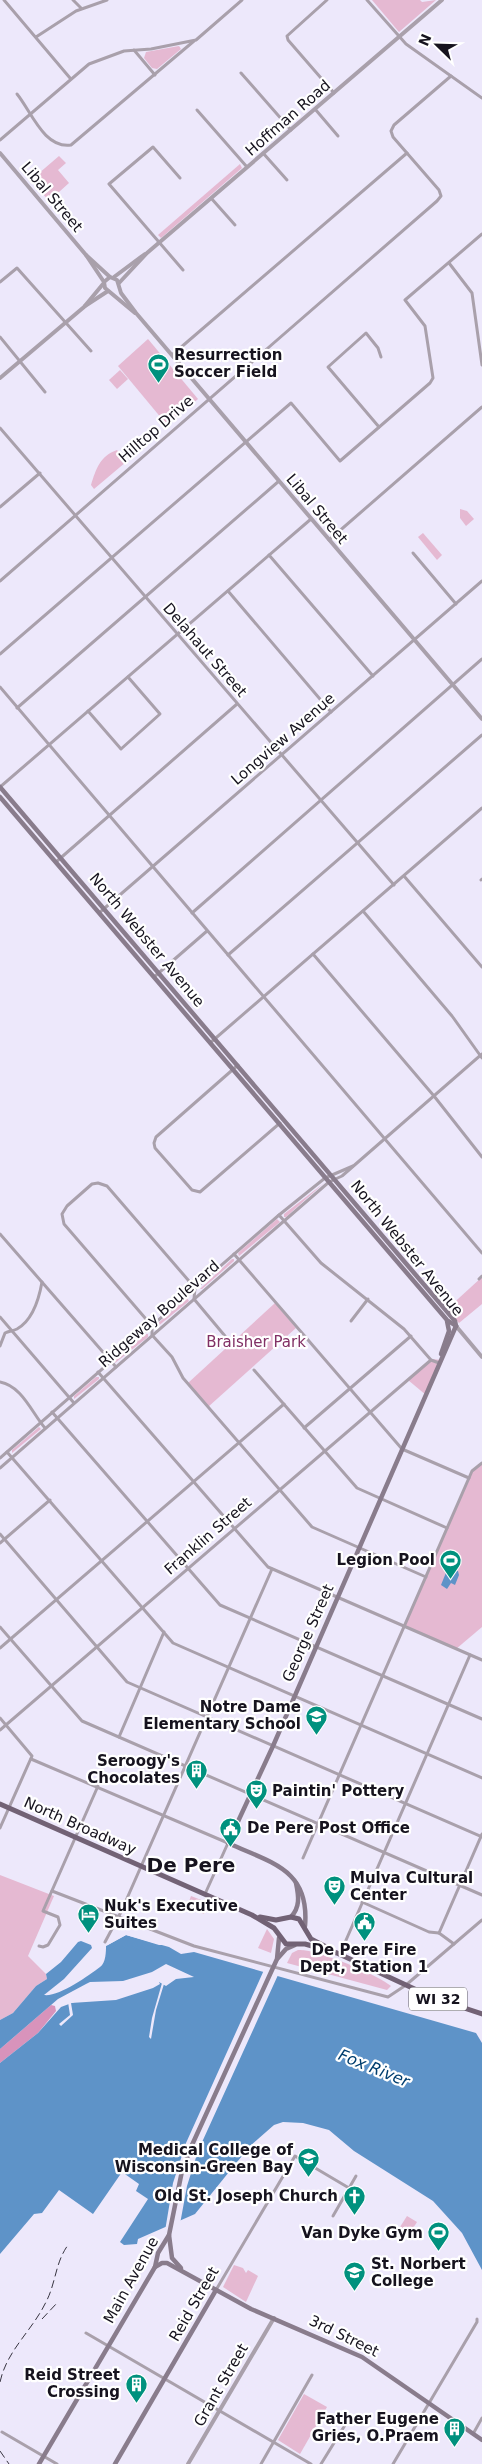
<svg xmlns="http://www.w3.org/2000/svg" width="482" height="2464" viewBox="0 0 482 2464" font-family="'DejaVu Sans',sans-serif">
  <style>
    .green { fill: #e5b9d2 }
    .forest { fill: #d893bb }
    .water { fill: #5e93c8 }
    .pier { fill: #ede8fb }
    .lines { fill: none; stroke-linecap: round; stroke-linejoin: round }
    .minor { stroke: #a9a0ab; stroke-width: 3 }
    .tertiary { stroke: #a9a0ab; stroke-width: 4 }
    .secondary { stroke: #897c8c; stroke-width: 4.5 }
    .primary { stroke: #726275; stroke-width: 5 }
    .rail { stroke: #373440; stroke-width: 1; stroke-dasharray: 8 4; stroke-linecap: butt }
    .labels { text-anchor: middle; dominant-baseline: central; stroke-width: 4.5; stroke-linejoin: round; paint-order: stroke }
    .shield { fill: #fff; stroke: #5c5a62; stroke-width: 1 }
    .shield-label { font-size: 14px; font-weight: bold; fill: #16131e }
    .street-label { font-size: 15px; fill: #16131e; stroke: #fff }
    .poi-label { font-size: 15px; font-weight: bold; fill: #16131e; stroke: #fff; text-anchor: end }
    .park-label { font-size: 15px; fill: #813065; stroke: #fff }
    .water-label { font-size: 16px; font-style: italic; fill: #003e6f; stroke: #fff }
    .district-label { font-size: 20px; font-weight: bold; fill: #16131e; stroke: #fff }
  </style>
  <rect width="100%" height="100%" fill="#ede8fb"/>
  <!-- green -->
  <g class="green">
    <polygon points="372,0 420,0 422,2 436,0 399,32"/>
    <polygon points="179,46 181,49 157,69 152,68 144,58 146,52"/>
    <polygon points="59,156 66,163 58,170 69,183 49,201 31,180"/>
    <polygon points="240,164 242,168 161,238 158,235"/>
    <polygon points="148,339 198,399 167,425 118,366"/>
    <polygon points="120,370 128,379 117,389 109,380"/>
    <polygon points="148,432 153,438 130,458 125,451"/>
    <path d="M117,450L126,462L94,489L91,485C96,469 100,456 117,450Z"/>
    <polygon points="460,509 467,511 474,519 466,526 460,518"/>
    <polygon points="423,533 442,555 437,560 418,537"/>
    <polygon points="324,1183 286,1217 284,1217 284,1214"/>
    <polygon points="277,1219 280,1222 239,1256 238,1253"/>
    <polygon points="232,1259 234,1259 234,1261 202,1289 200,1289"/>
    <polygon points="482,1277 482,1304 459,1323 447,1309"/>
    <polygon points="187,1298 189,1301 157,1327 157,1324"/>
    <polygon points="275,1303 296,1328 208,1407 188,1383"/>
    <polygon points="145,1334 148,1334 148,1337 115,1363 115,1360"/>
    <polygon points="432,1359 441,1360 426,1395 408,1380"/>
    <polygon points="96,1377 99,1377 99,1379 74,1399 74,1396"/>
    <polygon points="39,1427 41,1429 12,1453 12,1450"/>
    <polygon points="482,1463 482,1627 456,1649 404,1626 472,1471"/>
    <polygon points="0,1875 54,1896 28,1956 46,1974 47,1979 36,1986 13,2013 0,2020"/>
    <polygon points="191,1896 209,1903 204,1914 187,1907"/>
    <polygon points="267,1929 274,1939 271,1953 258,1948"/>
    <path d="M298,1950C315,1948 378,1975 391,1986L387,1990L287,1963L292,1953Z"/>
    <polygon points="407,2216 417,2222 410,2233 400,2227"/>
    <polygon points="234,2265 243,2268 246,2273 248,2270 258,2276 246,2302 223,2287"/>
    <polygon points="304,2394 327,2407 300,2454 278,2440"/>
  </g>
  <!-- forest -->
  <polygon class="forest" points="51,2005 55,2006 56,2011 38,2033 0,2063 0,2049"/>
  <!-- water -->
  <g class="water">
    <polygon points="452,1568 458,1571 459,1575 455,1585 451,1583 447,1589 441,1585 447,1570"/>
    <path d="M126,1935L169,1947L181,1954L194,1952L476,2033L482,2043V2270L462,2233L433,2201L354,2151L329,2130L303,2123L283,2122L274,2125L250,2146L195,2214L138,2239L137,2244L124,2245L120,2242L148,2199L136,2191L139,2184L122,2172L93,2214L59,2190L42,2213L34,2214L0,2254V2063L38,2033L61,2007L77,2001L109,1998L159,1982L166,1986L176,1979L194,1977L166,1964L152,1972L123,1981L90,1982L86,1984L58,1999L0,2049V2020L13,2013L36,1986L47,1979L46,1974L61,1962L78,1942L81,1941L91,1945L92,1948L64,1979L44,1995C59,1997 88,1976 100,1967C106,1963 106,1951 106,1946Z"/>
  </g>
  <!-- pier -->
  <g class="pier">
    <polygon points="128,1933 170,1945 159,1945 126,1935 106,1946 111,1939"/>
    <polygon points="264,1970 278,1975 198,2151 187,2186 180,2224 165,2231 173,2183 186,2143"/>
    <polygon points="158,1980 160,1984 153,1988 116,2000 71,2003 73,2015 61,2026 59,2024 70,2015 68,2002 56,2008 65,2003 75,1998 114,1996 121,1991"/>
    <polygon points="162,1983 164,1984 156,2010 151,2039 149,2037 152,2018"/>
  </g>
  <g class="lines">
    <!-- minor -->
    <g class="minor">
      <polyline points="4,0 70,78"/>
      <polyline points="73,0 81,8"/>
      <polyline points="327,0 287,36 288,40 334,93"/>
      <polyline points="367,0 406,44 482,98"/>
      <polyline points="36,37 76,11 107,0"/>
      <polyline points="134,50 155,75"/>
      <polyline points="241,73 291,130"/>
      <path d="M17,94C31,111 44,149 71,145L194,41"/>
      <polyline points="315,109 338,136"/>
      <polyline points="197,110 247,167"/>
      <polyline points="0,140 89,64 124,51 151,49 196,40 242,0"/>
      <polyline points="263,153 287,180"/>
      <polyline points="180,178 153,147 109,184 183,270"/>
      <polyline points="211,198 235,225"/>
      <polyline points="449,263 472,293 482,365"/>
      <polyline points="0,282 17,268 91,351"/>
      <polyline points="0,337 45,392"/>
      <polyline points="172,355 407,153"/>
      <polyline points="379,427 328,367 366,333 378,348 381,357"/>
      <polyline points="0,428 394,885"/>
      <polyline points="0,507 40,473"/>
      <polyline points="329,540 482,407"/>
      <polyline points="413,553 456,604"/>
      <polyline points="269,555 373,676"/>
      <polyline points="0,581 437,201 441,196 439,190 393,137 391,131 394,125 451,76"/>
      <polyline points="228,591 331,712"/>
      <polyline points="0,654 291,403 340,461 430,383 433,378 425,326 405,300 482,234"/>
      <polyline points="0,687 482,1253"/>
      <polyline points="17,708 279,481"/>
      <polyline points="88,711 121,749 160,714 128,677"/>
      <polyline points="0,787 311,519"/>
      <polyline points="56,862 237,704"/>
      <polyline points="404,876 482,967"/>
      <polyline points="481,880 482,879"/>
      <polyline points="363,911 452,1016 482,1058"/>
      <polyline points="99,913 482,581"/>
      <polyline points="192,913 482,659"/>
      <polyline points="313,954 434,1096 482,1157"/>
      <polyline points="228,955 482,735"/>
      <polyline points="154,977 207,931"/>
      <polyline points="210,1043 482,808"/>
      <polyline points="238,1065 156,1137 154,1143 155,1148 192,1190 200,1192 280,1123"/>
      <polyline points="279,1215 321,1263 404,1329 431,1360 439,1363"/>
      <polyline points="0,1234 116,1367"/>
      <polyline points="234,1254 402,1449 469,1478"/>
      <polyline points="479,1279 482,1276"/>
      <polyline points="0,1317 74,1403"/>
      <polyline points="351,1321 368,1299"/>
      <polyline points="230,1342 194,1299 195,1288 107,1186 98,1183 92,1184 67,1206 62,1214 64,1224 152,1326 152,1335 172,1357 183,1378 312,1527 426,1577"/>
      <path d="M0,1346L5,1333C9,1331 13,1331 17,1329C33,1320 39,1299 42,1282"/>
      <polyline points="254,1370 357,1488 447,1528"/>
      <polyline points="98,1372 268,1567 482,1660"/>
      <path d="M0,1382C22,1386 32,1413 45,1428"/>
      <polyline points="52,1412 220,1605 482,1719"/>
      <polyline points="304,1428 411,1336"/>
      <polyline points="7,1452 173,1643 482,1778"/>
      <polyline points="0,1458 279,1215 325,1178 353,1166"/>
      <polyline points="0,1468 284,1221 329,1182 342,1176 482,1054"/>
      <polyline points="0,1534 127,1682 482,1837"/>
      <polyline points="0,1543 50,1500"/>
      <polyline points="0,1627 82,1721 482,1895"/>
      <polyline points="0,1648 284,1404"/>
      <polyline points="0,1718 32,1756 0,1828"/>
      <polyline points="0,1730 431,1360"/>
      <polyline points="119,1737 164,1632"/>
      <polyline points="31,1759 228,1843 205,1894"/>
      <polyline points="303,1858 472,1471 482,1463"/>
      <polyline points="52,1891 194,1946 388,1997 406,1985 482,1920"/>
      <polyline points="362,1902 429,1932 439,1933 454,1944"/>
      <polyline points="439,1933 482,1834"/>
      <polyline points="105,1942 121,1912 272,1569"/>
      <polyline points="39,1946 43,1947 48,1945 60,1925 58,1917 43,1911 98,1786"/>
      <polyline points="340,1954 470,1655"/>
      <polyline points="333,2216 356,2176"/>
      <polyline points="216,2290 295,2156 349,2188"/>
      <polyline points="86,2333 311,2464"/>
      <polyline points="2,2432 57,2464"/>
      <polyline points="473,2434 482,2418"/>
      <polyline points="261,2464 312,2375"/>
      <polyline points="321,2464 350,2417"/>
      <polyline points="393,2464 477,2322 477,2319"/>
    </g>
    <!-- tertiary -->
    <g class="tertiary">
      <polyline points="0,153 86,255 110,277 117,280 121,293 136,313 482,719"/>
      <polyline points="86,255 104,282"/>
      <polyline points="110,277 104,282 105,288 135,313"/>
      <polyline points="114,277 145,254"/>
      <polyline points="119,283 147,253 442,0"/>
      <polyline points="85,306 108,291"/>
      <polyline points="0,378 84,307 103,284"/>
      <polyline points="456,1326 482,1357"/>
      <polyline points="188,2464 274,2318"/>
    </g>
    <!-- secondary -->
    <g class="secondary">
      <polyline points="0,787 455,1321 456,1326"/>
      <polyline points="0,797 447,1320 456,1326"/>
      <polyline points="441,1354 449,1331 447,1321"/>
      <path d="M291,1917C300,1907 299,1897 296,1883"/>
      <path d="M305,1926C310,1869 271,1863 228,1843L273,1746L456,1326"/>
      <polyline points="278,1958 286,1949 295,1945"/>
      <polyline points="169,2235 172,2258 181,2268"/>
      <polyline points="155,2267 162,2263 167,2263 251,2309 362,2357 482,2440"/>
      <polyline points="39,2464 155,2267 158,2253 169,2235 182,2171 192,2145 277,1959 279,1938"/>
      <polyline points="115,2464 216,2290"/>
    </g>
    <!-- primary -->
    <g class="primary">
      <polyline points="0,1804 252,1915 274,1928 286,1944 305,1944 337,1953 434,1998 482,2014"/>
      <polyline points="260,1917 276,1920 291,1917 299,1919 311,1939 330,1949"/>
    </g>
    <!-- rail -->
    <g class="rail">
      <polyline points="42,2319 57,2303"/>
      <path d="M0,2382C7,2350 32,2331 46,2302C56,2283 55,2263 68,2245"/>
      <polyline points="0,2451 9,2464"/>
    </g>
  </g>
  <!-- icons -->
  <defs>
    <symbol id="stadium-pin" viewBox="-11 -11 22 30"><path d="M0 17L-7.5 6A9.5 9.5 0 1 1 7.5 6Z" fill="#00917e" stroke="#fff"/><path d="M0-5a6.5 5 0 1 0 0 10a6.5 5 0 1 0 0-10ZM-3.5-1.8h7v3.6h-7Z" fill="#fff"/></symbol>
    <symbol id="school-pin" viewBox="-11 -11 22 30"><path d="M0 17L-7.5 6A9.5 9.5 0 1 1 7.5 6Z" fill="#00917e" stroke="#fff"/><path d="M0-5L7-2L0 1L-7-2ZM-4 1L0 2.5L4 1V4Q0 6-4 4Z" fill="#fff"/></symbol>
    <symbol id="building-pin" viewBox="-11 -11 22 30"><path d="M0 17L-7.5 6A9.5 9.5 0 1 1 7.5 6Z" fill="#00917e" stroke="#fff"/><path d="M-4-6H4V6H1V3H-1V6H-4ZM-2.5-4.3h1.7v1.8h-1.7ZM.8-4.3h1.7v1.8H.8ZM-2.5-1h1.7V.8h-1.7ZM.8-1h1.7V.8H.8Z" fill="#fff"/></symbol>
    <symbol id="theatre-pin" viewBox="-11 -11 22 30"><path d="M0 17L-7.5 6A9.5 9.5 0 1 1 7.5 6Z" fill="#00917e" stroke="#fff"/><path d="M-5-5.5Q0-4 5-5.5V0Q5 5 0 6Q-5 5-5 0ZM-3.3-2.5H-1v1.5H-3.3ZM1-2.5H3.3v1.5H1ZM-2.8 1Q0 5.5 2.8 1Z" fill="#fff"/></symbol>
    <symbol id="civic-pin" viewBox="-11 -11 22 30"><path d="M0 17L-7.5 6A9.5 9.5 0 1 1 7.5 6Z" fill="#00917e" stroke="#fff"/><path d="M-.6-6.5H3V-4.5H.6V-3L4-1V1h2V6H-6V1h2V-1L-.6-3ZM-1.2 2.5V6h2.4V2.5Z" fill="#fff"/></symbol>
    <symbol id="hotel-pin" viewBox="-11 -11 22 30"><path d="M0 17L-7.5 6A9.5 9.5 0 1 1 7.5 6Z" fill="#00917e" stroke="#fff"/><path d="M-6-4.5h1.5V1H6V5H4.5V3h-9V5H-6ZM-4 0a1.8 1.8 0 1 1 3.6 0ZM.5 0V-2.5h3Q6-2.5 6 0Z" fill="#fff"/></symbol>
    <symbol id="university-pin" viewBox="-11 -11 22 30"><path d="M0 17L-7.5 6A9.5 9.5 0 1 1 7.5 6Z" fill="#00917e" stroke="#fff"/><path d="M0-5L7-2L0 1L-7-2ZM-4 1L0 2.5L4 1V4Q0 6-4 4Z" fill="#fff"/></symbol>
    <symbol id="church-pin" viewBox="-11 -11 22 30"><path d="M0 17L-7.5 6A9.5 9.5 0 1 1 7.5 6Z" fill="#00917e" stroke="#fff"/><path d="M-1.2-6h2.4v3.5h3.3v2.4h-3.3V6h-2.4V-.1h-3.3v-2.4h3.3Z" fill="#fff"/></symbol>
  </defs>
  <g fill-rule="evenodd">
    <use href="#stadium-pin" x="146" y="352" width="25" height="34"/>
    <use href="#stadium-pin" x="438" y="1548" width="25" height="34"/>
    <use href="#school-pin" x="304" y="1704" width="25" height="34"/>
    <use href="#building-pin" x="184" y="1758" width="25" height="34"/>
    <use href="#theatre-pin" x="244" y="1778" width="25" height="34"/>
    <use href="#civic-pin" x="218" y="1816" width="25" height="34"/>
    <use href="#theatre-pin" x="322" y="1874" width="25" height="34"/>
    <use href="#hotel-pin" x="76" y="1902" width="25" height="34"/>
    <use href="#civic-pin" x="352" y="1910" width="25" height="34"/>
    <use href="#university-pin" x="296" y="2146" width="25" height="34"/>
    <use href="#church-pin" x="342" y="2184" width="25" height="34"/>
    <use href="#stadium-pin" x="426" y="2220" width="25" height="34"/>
    <use href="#university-pin" x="342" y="2260" width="25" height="34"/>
    <use href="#building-pin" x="124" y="2372" width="25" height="34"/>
    <use href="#building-pin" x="442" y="2416" width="25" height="34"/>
  </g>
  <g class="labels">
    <!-- shield labels -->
    <rect class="shield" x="409" y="1987.5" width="58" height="23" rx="4"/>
    <g class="shield-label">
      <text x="438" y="1999">WI 32</text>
    </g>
    <!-- street labels -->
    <g class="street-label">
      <text transform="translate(288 118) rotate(-41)">Hoffman Road</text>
      <text transform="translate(52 197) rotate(50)">Libal Street</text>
      <text transform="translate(156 429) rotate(-41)">Hilltop Drive</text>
      <text transform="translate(317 509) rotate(50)">Libal Street</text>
      <text transform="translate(205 650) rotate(49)">Delahaut Street</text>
      <text transform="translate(283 739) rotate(-41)">Longview Avenue</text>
      <text transform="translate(147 940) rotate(50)">North Webster Avenue</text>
      <text transform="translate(407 1248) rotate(51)">North Webster Avenue</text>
      <text transform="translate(159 1314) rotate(-41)">Ridgeway Boulevard</text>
      <text transform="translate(208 1536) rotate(-41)">Franklin Street</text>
      <text transform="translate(308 1633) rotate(-66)">George Street</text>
      <text transform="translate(80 1826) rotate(24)">North Broadway</text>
      <text transform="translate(131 2280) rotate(-61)">Main Avenue</text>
      <text transform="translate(194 2304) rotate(-60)">Reid Street</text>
      <text transform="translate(344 2336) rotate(26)">3rd Street</text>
      <text transform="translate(221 2385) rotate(-60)">Grant Street</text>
    </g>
    <!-- poi labels -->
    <g class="poi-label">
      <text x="174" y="355" text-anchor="start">Resurrection<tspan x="174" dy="17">Soccer Field</tspan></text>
      <text x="435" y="1560">Legion Pool</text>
      <text x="301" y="1707">Notre Dame<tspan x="301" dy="17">Elementary School</tspan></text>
      <text x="180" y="1761">Seroogy's<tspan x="180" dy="17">Chocolates</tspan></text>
      <text x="272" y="1791" text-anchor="start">Paintin' Pottery</text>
      <text x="247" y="1828" text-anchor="start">De Pere Post Office</text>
      <text x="350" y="1878" text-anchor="start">Mulva Cultural<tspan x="350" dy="17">Center</tspan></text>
      <text x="104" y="1906" text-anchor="start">Nuk's Executive<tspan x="104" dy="17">Suites</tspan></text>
      <text x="364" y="1950" text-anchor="middle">De Pere Fire<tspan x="364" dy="17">Dept, Station 1</tspan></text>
      <text x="293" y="2150">Medical College of<tspan x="293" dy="17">Wisconsin-Green Bay</tspan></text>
      <text x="338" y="2196">Old St. Joseph Church</text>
      <text x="423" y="2233">Van Dyke Gym</text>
      <text x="371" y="2264" text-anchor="start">St. Norbert<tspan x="371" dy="17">College</tspan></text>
      <text x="120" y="2375">Reid Street<tspan x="120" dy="17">Crossing</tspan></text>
      <text x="439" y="2419">Father Eugene<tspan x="439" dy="17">Gries, O.Praem</tspan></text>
    </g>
    <!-- park labels -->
    <g class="park-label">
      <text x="256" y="1342">Braisher Park</text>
    </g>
    <!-- water labels -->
    <g class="water-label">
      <text transform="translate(374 2068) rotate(22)">Fox River</text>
    </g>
    <!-- district labels -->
    <g class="district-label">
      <text x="191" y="1865">De Pere</text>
    </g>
  </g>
  <!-- north arrow -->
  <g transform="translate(437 45) rotate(293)" stroke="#ffffff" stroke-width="4" paint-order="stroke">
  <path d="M0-4L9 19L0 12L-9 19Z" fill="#16131e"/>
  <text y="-8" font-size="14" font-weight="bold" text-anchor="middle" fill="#16131e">N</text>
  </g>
</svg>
